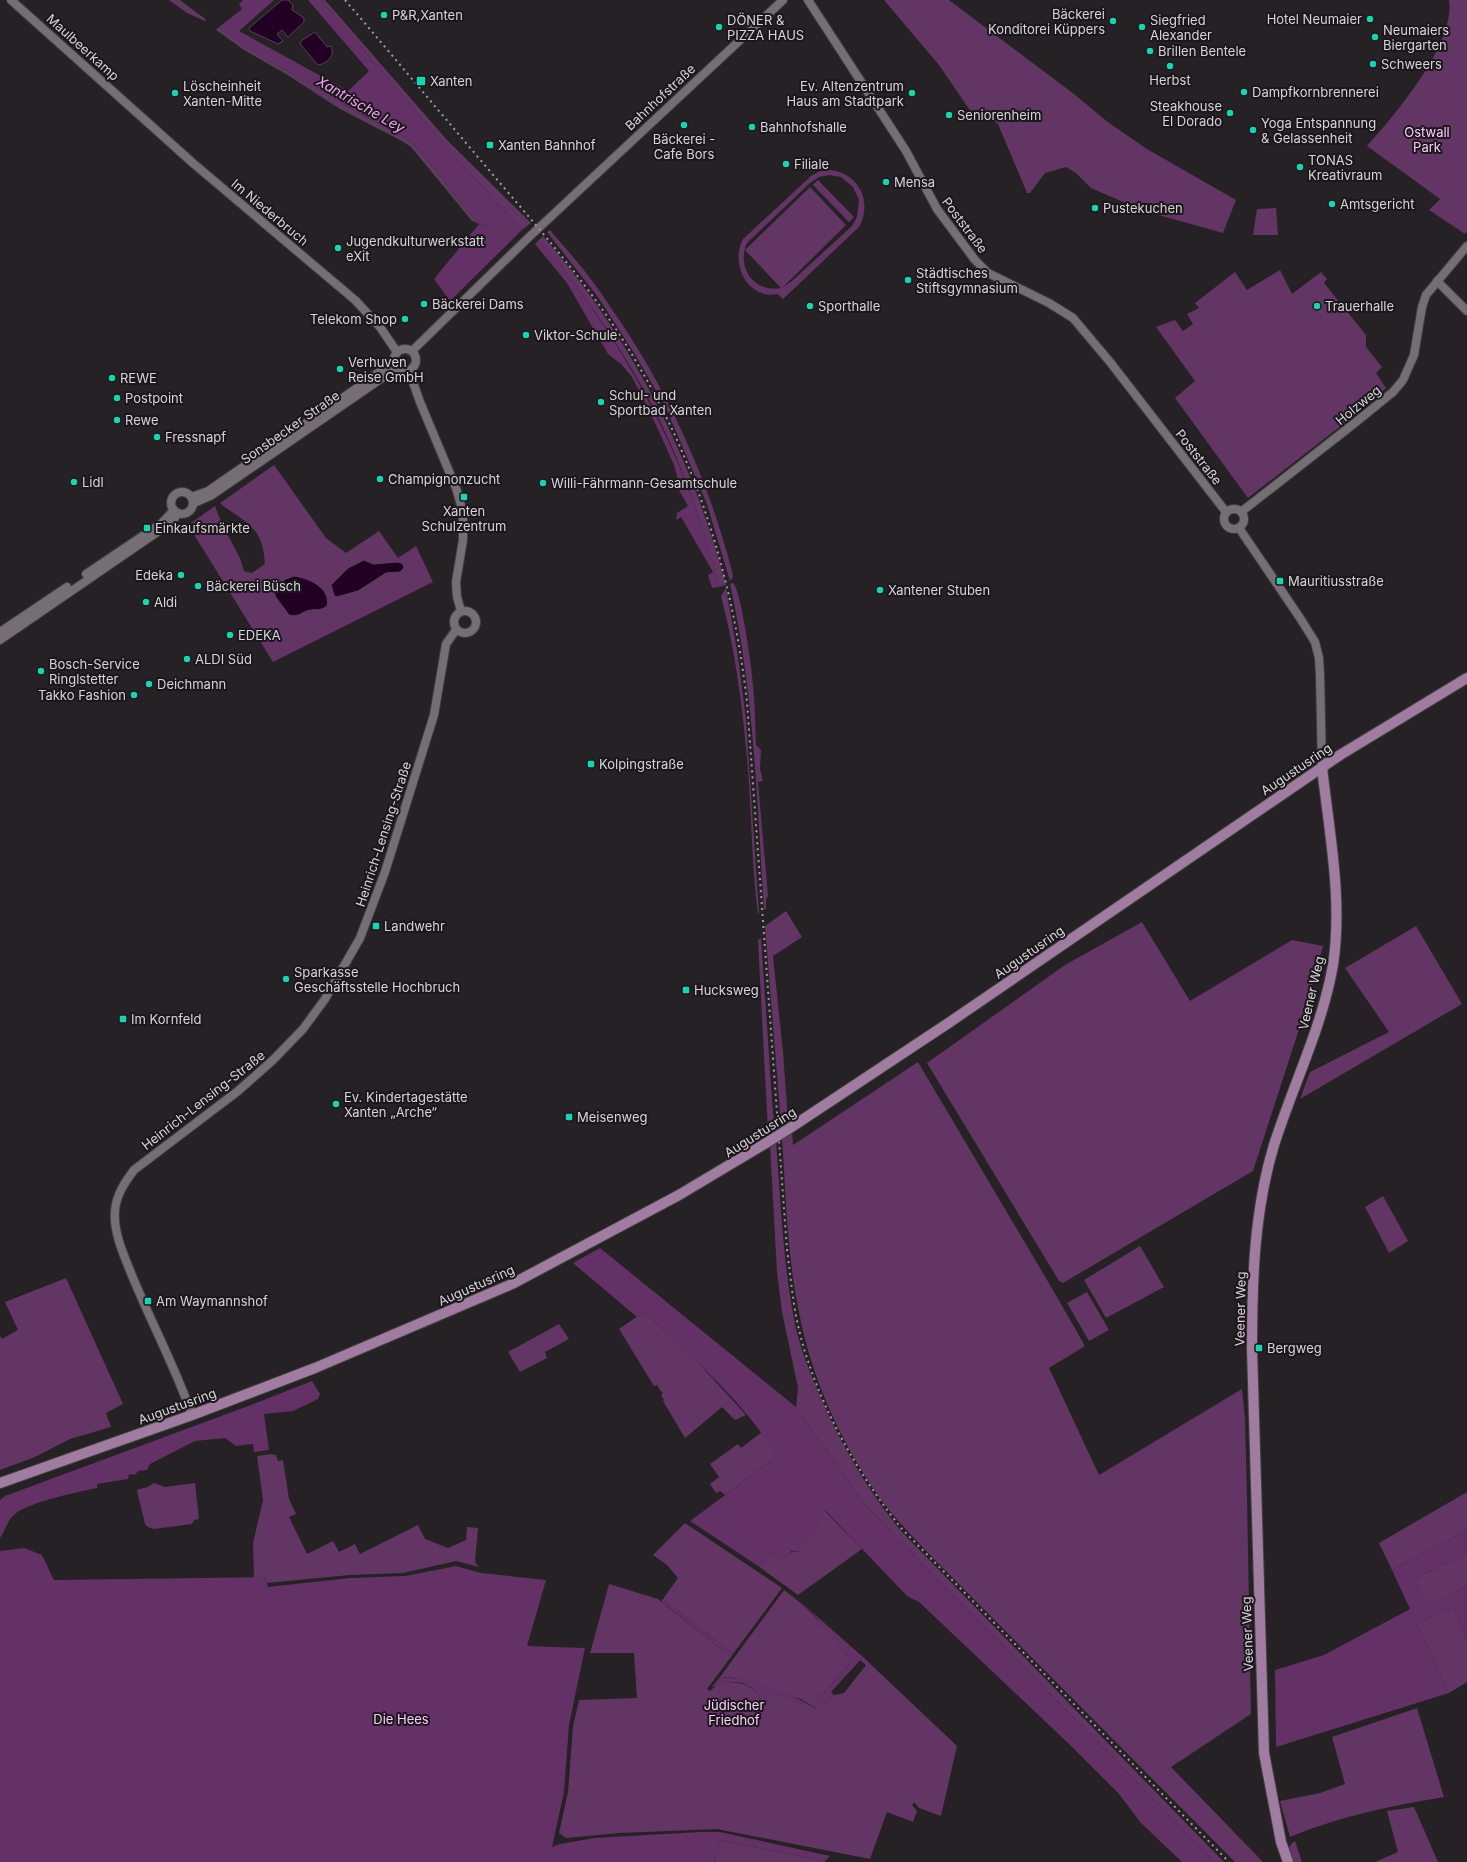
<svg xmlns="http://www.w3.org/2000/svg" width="1467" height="1862" viewBox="0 0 1467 1862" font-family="Inter,sans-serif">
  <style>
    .green { fill: #633564; fill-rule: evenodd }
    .forest { fill: #633165 }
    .water { fill: #210023; stroke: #584059 }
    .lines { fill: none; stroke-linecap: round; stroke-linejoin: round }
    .stream { stroke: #584059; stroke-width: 2 }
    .minor-casing { stroke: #423f42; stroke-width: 10 }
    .major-casing { stroke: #423f42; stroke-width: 12 }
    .minor { stroke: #756f75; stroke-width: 8 }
    .major { stroke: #a07da0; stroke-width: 10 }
    .rail { stroke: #a09da0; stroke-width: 2; stroke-dasharray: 2 4; stroke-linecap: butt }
    .major-bridge-casing { stroke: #423f42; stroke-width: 12; stroke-linecap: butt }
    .major-bridge { stroke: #a07da0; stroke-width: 10 }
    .poi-dot { fill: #18d5b2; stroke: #1c171c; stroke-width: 1.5 }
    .labels { text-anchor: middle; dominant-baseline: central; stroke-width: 4; stroke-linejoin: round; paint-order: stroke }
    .poi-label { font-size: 13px; fill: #d7d4d7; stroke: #1c171c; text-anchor: start }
    .street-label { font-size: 13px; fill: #d7d4d7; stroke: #1c171c }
    .park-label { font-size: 13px; fill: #fccdfc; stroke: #1c171c }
    .water-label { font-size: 14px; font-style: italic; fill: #f0a4f1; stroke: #1c171c }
  </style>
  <rect width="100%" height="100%" fill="#252125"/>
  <!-- green -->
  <g class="green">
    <polygon points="169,0 180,0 206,20 205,21 187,13"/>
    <polygon points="321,0 325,0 447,140 531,223 522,230 450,151"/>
    <polygon points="884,0 949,0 1074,94 1109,123 1147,149 1236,200 1223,233 1144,211 1091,188 1076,173 1066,167 1045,173 1030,193 1027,193 998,124 986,114 978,122 939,65"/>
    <path d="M1449,0H1467V231L1465,234L1429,210L1440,199L1367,146C1395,115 1456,43 1449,0Z"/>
    <polygon points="218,28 244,48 289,72 323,94 406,138 414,144 434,168 474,220 495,228 510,229 494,230 472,221 411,147 402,141 340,109 286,74 244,50 216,30"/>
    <path d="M830,170C859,173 873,202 859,227L783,299L778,294C747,300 730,263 743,239L811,176L820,171ZM829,175L841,177L853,187L859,200L857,217L852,226L792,281L782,288L846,225L810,187L745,250L781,288C754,293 736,268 747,243L810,183L819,177Z"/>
    <polygon points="818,180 854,217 849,222 813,185"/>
    <polygon points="1276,208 1278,235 1253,235 1257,209"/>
    <path d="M550,230C557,239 566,248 573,257C587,273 600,291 611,308C667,388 707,476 732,571L733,577L730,581L707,504L666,408L636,356L598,297L547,232Z"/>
    <path d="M543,236C631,338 691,454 726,585L719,587C700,511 671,433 630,366C604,323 575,282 543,243L537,242Z"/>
    <polygon points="1280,270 1292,294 1321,272 1327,279 1324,283 1366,335 1366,347 1382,367 1376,373 1386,388 1369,404 1248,498 1175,398 1195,381 1156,327 1175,320 1183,331 1193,324 1187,314 1199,308 1195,303 1235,272 1247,290"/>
    <path d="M274,465L326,538L346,553L379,531L398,558L416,546L433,582L273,662L188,525L215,506L222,524L240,558L244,571L252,573L265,564C263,539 259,531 238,516C232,512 225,508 220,503Z"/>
    <path d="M733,583C741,589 752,669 753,684C755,704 755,725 756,745L761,750L760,769L763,781L758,782L768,896L766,899V909L764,910C757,801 754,691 730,584Z"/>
    <path d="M726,588L738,657L746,720L759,913L758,914C751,862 752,810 747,758C742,703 735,649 721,596Z"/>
    <polygon points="786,911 802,937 773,956 783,1052 788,1120 781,1124 765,926"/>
    <polygon points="1142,922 1190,1001 1292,940 1323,946 1303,1017 1253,1171 1063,1283 1059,1281 927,1063 1065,965"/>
    <polygon points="1416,926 1462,1004 1300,1099 1310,1072 1389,1032 1345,968"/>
    <polygon points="761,938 773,1114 776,1127 768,1132 758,940"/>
    <path d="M918,1062L1053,1290L1085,1346L1049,1368L1099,1475L1242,1389L1245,1418L1247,1498L1251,1714L1171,1767L1263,1862H1235L933,1558C914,1538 893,1517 877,1494C840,1440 811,1377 799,1312C787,1255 786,1196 782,1138L792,1131L793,1145Z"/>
    <path d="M776,1141C781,1204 783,1267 796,1329C801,1349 809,1370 817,1389C839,1441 866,1489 902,1532L1224,1862H1215L866,1506L796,1407L798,1388L782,1312L777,1272L770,1146Z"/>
    <polygon points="1383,1196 1408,1241 1389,1253 1365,1207"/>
    <polygon points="1140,1246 1164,1287 1106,1318 1084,1280"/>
    <polygon points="66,1278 123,1404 106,1413 111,1427 70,1439 35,1457 0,1470 0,1336 2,1339 18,1330 5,1302"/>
    <polygon points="1087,1292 1109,1330 1089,1341 1067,1303"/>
    <polygon points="644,1312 694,1358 746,1415 735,1420 722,1407 685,1438 663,1401 664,1400 661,1395 663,1394 657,1385 654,1386 619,1329"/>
    <polygon points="559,1324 569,1339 545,1352 547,1358 520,1372 508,1352"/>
    <polygon points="762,1432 778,1456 725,1495 720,1491 716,1493 710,1484 719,1477 710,1464 738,1444 741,1448"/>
    <polygon points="271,1454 276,1455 278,1461 283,1460 289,1499 296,1514 289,1517 307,1554 333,1541 339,1552 355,1544 360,1554 418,1525 425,1539 448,1548 466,1540 467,1527 478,1528 475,1562 479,1567 456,1561 403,1573 350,1575 267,1583 265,1577 254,1578 253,1543 263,1500 257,1456"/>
    <polygon points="154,1483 165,1487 195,1483 199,1519 194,1520 192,1524 154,1529 148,1527 145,1524 137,1491 139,1489 148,1487"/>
    <polygon points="1467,1492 1467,1531 1392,1570 1379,1543"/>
    <polygon points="824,1510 862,1549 798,1595 758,1566 775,1553 798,1552 810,1538"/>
    <polygon points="685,1523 782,1588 733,1654 663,1599 678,1578 667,1565 653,1555"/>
    <polygon points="1467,1553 1467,1586 1427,1607 1414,1579"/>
    <path d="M609,1584L658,1599L731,1657L707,1689L710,1691C715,1686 721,1684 728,1683C747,1680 760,1692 764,1710L771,1692L817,1709L801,1699L735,1678L720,1677L784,1590C812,1609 831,1636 852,1661L824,1693V1705L834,1695L844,1693L866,1665L860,1660L863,1657L957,1746L941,1816L919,1808L914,1802L912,1805L917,1811L913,1822L887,1812L870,1859L717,1829L620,1833L566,1838L559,1833L568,1792L573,1726L579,1700L637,1698L634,1653H590Z"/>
    <polygon points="1454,1607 1467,1640 1467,1682 1449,1693 1417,1624"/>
    <path d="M1417,1708L1444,1797C1391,1806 1340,1816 1290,1837L1280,1801L1320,1793L1345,1784L1332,1737Z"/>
    <polygon points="1414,1807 1438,1862 1375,1862 1398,1852 1387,1811"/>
    <polygon points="718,1840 825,1861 825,1862 716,1862 715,1855 719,1851"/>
    <polygon points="1295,1841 1302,1862 1293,1862 1288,1849 1292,1843"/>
  </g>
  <!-- forest -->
  <g class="forest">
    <polygon points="243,0 274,0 239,31 348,91 369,71 308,0 321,0 450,151 522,230 450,301 434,279 479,224 494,230 510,228 495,228 474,220 434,168 414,144 406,138 323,94 289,72 244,48 218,28 242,9 239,4"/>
    <path d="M537,242H543C627,348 687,455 719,587L712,588L708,575L713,572L681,517L676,520L677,513L688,506L676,485L677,476L674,465L656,425L632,377L621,364L608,354L567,283L535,244Z"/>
    <path d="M600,1248L796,1407L866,1506L1215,1862H1182L1141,1823L1119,1794L1068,1743L919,1602L907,1596L825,1510C821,1520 810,1545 800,1551C797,1552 794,1552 791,1551L785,1561L775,1553L758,1566L690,1521L778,1456C742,1401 692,1356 644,1312L637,1317L573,1263Z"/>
    <path d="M312,1381L320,1394L318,1399L293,1411L264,1414L269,1450L254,1452L253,1444L236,1446L225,1438L195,1441L150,1464L147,1470L138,1471L135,1475L129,1474L128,1479L97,1484V1488C78,1492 29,1502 15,1514C7,1520 6,1530 0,1538V1500L5,1496L251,1405Z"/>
    <polygon points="1467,1531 1467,1553 1414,1579 1427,1606 1467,1586 1467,1640 1454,1607 1417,1624 1449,1693 1276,1747 1275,1670 1324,1655 1410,1609 1392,1570"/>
    <polygon points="24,1548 42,1555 54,1580 265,1577 268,1587 350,1578 405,1576 456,1566 481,1573 546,1580 527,1646 585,1648 569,1725 564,1792 552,1847 560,1844 594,1838 699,1832 720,1832 830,1856 825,1861 718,1840 719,1851 715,1855 716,1862 0,1862 0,1551"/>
    <polygon points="796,1598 863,1657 831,1692 834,1695 824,1705 818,1703 813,1696 818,1692 824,1693 852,1661 813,1614"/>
    <polygon points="663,1599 733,1654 731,1657 661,1601"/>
    <path d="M720,1677C755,1679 790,1691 819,1711L771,1692L764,1711C761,1696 751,1681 733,1682C726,1683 719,1687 712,1687Z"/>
  </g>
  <!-- water -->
  <g class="water">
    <polygon points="282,0 288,0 293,5 292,10 304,18 304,22 288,37 282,30 277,34 283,41 278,44 250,31 249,28"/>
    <path d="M315,32L327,47L331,46C335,56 329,61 320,65L317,64L300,44L301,41Z"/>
    <polygon points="364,560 373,564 398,562 403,564 404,568 400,572 386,573 358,591 336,597 334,595 331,585 348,568"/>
    <path d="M294,576C309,578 331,588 327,606C321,611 317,609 311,610C302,611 299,618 289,615L275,596L274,588L286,579Z"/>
  </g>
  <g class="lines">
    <!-- stream -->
    <g class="stream">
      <polyline points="176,0 204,19"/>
      <polyline points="218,29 244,48 333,100 355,114 412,145 473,220"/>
      <polyline points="489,227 494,229 509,228"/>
    </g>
    <defs>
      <g id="minor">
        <polyline points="11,0 194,164 355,300 380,327 397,352"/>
        <polyline points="808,0 906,151 937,209 975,260 988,273 1049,303 1073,318 1110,362 1226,512"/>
        <polyline points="1437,281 1467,311"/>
        <circle cx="405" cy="360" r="11"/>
        <polyline points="412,351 528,238 783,0"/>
        <polyline points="409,371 420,402 456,488 463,512 463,540 456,582 457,597 461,611"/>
        <circle cx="182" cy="503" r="11"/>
        <polyline points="192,497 208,491 367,381 394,361"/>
        <polyline points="194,503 212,495 388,374 398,369"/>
        <circle cx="1234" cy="519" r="10"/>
        <polyline points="1241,512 1356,422 1393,392 1403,380 1414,355 1422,307 1426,295 1467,246"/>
        <polyline points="1239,528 1300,618 1315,642 1319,658 1320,675 1322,767"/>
        <polyline points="86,574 162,523 174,510"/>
        <circle cx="465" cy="622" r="11"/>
        <polyline points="0,632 67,587"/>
        <polyline points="0,640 156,533 172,522 178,513"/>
        <path d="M192,1415C176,1369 152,1324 133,1278C125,1258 113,1233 115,1211C116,1195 125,1182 134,1170L238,1091L273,1060L303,1029L325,999L360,938L385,872L434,715L446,644L456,630"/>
      </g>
      <g id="major">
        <polyline points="790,1128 950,1022 1340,755 1467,678"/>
        <polyline points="0,1483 192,1415 315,1368 512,1284 679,1195 766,1143"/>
        <path d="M1288,1862L1281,1842L1264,1753L1252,1349C1252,1281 1254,1211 1274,1145C1293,1085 1322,1028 1333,965C1343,899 1329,832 1322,767"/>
      </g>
    </defs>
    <!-- minor casing -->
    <use href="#minor" class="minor-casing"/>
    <!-- major casing -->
    <use href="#major" class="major-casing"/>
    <!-- minor -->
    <use href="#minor" class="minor"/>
    <!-- major -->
    <use href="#major" class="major"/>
    <!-- rail -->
    <path class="rail" d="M345,0C399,63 452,127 506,190C552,244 598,297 634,358C698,464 733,580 747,702L787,1250C790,1272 792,1294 796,1316C811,1392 854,1470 902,1529L1229,1862"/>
    <defs>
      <polyline id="major-bridge" points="766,1143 790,1128"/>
    </defs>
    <!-- major-bridge casing -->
    <use href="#major-bridge" class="major-bridge-casing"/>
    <!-- major-bridge -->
    <use href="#major-bridge" class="major-bridge"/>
  </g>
  <!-- markers -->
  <g class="poi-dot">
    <circle cx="384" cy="15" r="4"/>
    <circle cx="1370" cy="19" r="4"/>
    <circle cx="1113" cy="21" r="4"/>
    <circle cx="719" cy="27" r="4"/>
    <circle cx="1142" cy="27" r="4"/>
    <circle cx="1375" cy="37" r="4"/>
    <circle cx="1150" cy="51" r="4"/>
    <circle cx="1373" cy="64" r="4"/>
    <circle cx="1170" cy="66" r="4"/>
    <rect x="416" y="76" width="10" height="10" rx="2"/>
    <circle cx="1244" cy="92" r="4"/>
    <circle cx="175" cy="93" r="4"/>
    <circle cx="912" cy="93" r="4"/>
    <circle cx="1230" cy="113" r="4"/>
    <circle cx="949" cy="115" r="4"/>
    <circle cx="684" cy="125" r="4"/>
    <circle cx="752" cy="127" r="4"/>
    <circle cx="1253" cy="130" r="4"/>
    <rect x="486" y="141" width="8" height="8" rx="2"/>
    <circle cx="786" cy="164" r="4"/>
    <circle cx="1300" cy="167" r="4"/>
    <circle cx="886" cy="182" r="4"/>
    <circle cx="1332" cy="204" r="4"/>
    <circle cx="1095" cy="208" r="4"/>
    <circle cx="338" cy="248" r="4"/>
    <circle cx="908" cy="280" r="4"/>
    <circle cx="424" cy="304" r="4"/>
    <circle cx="810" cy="306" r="4"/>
    <circle cx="1317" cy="306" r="4"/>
    <circle cx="405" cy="319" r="4"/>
    <circle cx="526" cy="335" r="4"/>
    <circle cx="340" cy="369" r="4"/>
    <circle cx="112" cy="378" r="4"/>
    <circle cx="117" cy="398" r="4"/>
    <circle cx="601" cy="402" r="4"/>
    <circle cx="117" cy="420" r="4"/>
    <circle cx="157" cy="437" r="4"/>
    <circle cx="380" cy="479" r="4"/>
    <circle cx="74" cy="482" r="4"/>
    <circle cx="543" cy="483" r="4"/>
    <rect x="460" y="493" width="8" height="8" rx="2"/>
    <rect x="143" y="524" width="8" height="8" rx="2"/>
    <circle cx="181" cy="575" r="4"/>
    <rect x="1276" y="577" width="8" height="8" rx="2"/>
    <circle cx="198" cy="586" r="4"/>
    <circle cx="880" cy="590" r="4"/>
    <circle cx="146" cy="602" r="4"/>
    <circle cx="230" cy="635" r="4"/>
    <circle cx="187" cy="659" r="4"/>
    <circle cx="41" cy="671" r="4"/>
    <circle cx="149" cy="684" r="4"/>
    <circle cx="134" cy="695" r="4"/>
    <rect x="587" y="760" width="8" height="8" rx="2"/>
    <rect x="372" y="922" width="8" height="8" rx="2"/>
    <circle cx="286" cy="979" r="4"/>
    <rect x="682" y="986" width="8" height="8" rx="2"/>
    <rect x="119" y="1015" width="8" height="8" rx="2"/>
    <circle cx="336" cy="1104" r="4"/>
    <rect x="565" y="1113" width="8" height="8" rx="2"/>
    <rect x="144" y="1297" width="8" height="8" rx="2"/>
    <rect x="1255" y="1344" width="8" height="8" rx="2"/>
  </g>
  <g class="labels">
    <!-- poi labels -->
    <g class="poi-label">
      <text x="1105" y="14" text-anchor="end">Bäckerei<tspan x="1105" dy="15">Konditorei Küppers</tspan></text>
      <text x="392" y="15">P&amp;R,Xanten</text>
      <text x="1362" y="19" text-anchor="end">Hotel Neumaier</text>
      <text x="727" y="20">DÖNER &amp;<tspan x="727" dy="15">PIZZA HAUS</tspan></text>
      <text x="1150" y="20">Siegfried<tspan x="1150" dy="15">Alexander</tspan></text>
      <text x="1383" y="30">Neumaiers<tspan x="1383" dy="15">Biergarten</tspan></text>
      <text x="1158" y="51">Brillen Bentele</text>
      <text x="1381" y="64">Schweers</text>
      <text x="1170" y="80" text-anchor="middle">Herbst</text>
      <text x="430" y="81">Xanten</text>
      <text x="183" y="86">Löscheinheit<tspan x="183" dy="15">Xanten-Mitte</tspan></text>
      <text x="904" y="86" text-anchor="end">Ev. Altenzentrum<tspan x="904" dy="15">Haus am Stadtpark</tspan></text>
      <text x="1252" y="92">Dampfkornbrennerei</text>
      <text x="1222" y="106" text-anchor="end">Steakhouse<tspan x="1222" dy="15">El Dorado</tspan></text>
      <text x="957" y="115">Seniorenheim</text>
      <text x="1261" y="123">Yoga Entspannung<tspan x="1261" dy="15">&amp; Gelassenheit</tspan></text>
      <text x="760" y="127">Bahnhofshalle</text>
      <text x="684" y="139" text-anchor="middle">Bäckerei -<tspan x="684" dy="15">Cafe Bors</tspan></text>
      <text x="498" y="145">Xanten Bahnhof</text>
      <text x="1308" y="160">TONAS<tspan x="1308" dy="15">Kreativraum</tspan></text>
      <text x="794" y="164">Filiale</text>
      <text x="894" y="182">Mensa</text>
      <text x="1340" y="204">Amtsgericht</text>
      <text x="1103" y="208">Pustekuchen</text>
      <text x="346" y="241">Jugendkulturwerkstatt<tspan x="346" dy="15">eXit</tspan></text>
      <text x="916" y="273">Städtisches<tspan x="916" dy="15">Stiftsgymnasium</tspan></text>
      <text x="432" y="304">Bäckerei Dams</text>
      <text x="818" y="306">Sporthalle</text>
      <text x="1325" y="306">Trauerhalle</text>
      <text x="397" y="319" text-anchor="end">Telekom Shop</text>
      <text x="534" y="335">Viktor-Schule</text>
      <text x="348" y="362">Verhuven<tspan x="348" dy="15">Reise GmbH</tspan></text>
      <text x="120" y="378">REWE</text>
      <text x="609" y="395">Schul- und<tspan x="609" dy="15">Sportbad Xanten</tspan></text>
      <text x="125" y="398">Postpoint</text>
      <text x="125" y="420">Rewe</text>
      <text x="165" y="437">Fressnapf</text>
      <text x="388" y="479">Champignonzucht</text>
      <text x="82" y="482">Lidl</text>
      <text x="551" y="483">Willi-Fährmann-Gesamtschule</text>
      <text x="464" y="511" text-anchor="middle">Xanten<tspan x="464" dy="15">Schulzentrum</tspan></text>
      <text x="155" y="528">Einkaufsmärkte</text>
      <text x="173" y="575" text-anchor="end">Edeka</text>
      <text x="1288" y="581">Mauritiusstraße</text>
      <text x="206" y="586">Bäckerei Büsch</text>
      <text x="888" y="590">Xantener Stuben</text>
      <text x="154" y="602">Aldi</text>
      <text x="238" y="635">EDEKA</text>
      <text x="195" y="659">ALDI Süd</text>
      <text x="49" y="664">Bosch-Service<tspan x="49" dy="15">Ringlstetter</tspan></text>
      <text x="157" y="684">Deichmann</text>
      <text x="126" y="695" text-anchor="end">Takko Fashion</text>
      <text x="599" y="764">Kolpingstraße</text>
      <text x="384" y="926">Landwehr</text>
      <text x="294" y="972">Sparkasse<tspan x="294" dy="15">Geschäftsstelle Hochbruch</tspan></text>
      <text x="694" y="990">Hucksweg</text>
      <text x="131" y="1019">Im Kornfeld</text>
      <text x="344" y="1097">Ev. Kindertagestätte<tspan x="344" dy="15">Xanten „Arche“</tspan></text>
      <text x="577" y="1117">Meisenweg</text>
      <text x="156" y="1301">Am Waymannshof</text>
      <text x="1267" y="1348">Bergweg</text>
    </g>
    <!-- street labels -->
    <g class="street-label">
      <text transform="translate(83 47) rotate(42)">Maulbeerkamp</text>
      <text transform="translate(660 97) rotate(-43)">Bahnhofstraße</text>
      <text transform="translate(270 212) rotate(40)">Im Niederbruch</text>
      <text transform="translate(965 225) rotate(53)">Poststraße</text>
      <text transform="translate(1358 405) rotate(-39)">Holzweg</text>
      <text transform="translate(290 427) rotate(-35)">Sonsbecker Straße</text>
      <text transform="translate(1199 457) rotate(52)">Poststraße</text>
      <text transform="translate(1296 769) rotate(-34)">Augustusring</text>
      <text transform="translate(383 834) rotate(-72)">Heinrich-Lensing-Straße</text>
      <text transform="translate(1029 952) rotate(-35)">Augustusring</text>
      <text transform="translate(1311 993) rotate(-77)">Veener Weg</text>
      <text transform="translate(203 1100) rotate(-38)">Heinrich-Lensing-Straße</text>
      <text transform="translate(760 1132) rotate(-32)">Augustusring</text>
      <text transform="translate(476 1285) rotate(-24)">Augustusring</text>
      <text transform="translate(1240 1309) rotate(-89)">Veener Weg</text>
      <text transform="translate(177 1406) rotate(-20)">Augustusring</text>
      <text transform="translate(1247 1634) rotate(-92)">Veener Weg</text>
    </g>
    <!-- park labels -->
    <g class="park-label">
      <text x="1427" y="132">Ostwall<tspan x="1427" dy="15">Park</tspan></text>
      <text x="734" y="1705">Jüdischer<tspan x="734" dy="15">Friedhof</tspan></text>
      <text x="401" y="1719">Die Hees</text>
    </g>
    <!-- water labels -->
    <g class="water-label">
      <text transform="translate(361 104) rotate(30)">Xantrische Ley</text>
    </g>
  </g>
</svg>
